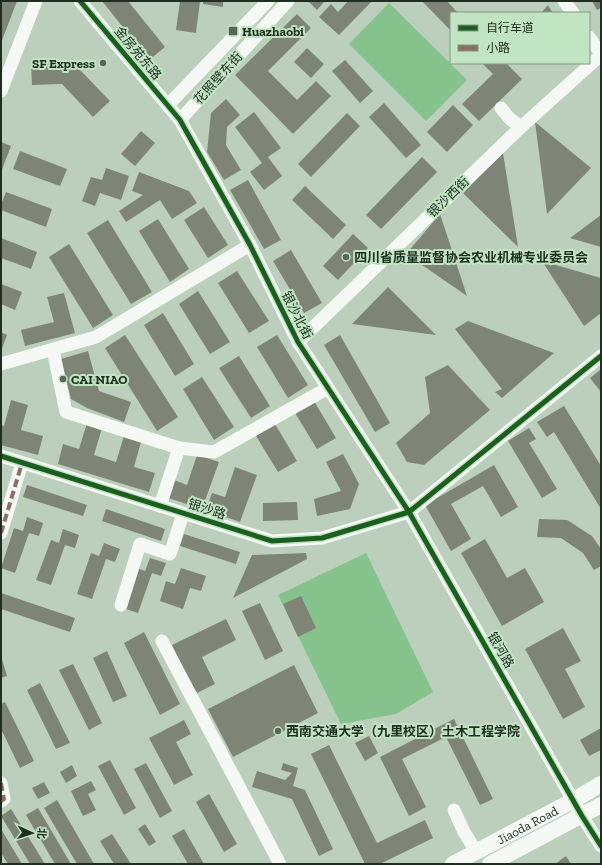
<svg xmlns="http://www.w3.org/2000/svg" width="602" height="865" viewBox="0 0 602 865" font-family="'Zilla Slab','Noto Sans SC',serif">
  <style>
    .green { fill: #86c28c }
    .building { fill: #7f8576 }
    .lines { fill: none; stroke-linecap: round; stroke-linejoin: round }
    .minor { stroke: #f5f8f5; stroke-width: 13 }
    .major { stroke: #f5f8f5; stroke-width: 16 }
    .quiet { stroke: #8d6e63; stroke-width: 4; stroke-dasharray: 8 4; stroke-linecap: butt }
    .cycleway-casing { stroke: #c1e4c3; stroke-width: 8 }
    .cycleway { stroke: #1b5e20; stroke-width: 5 }
    .poi-dot { fill: #576658; stroke: #c1e4c3; stroke-width: 1.5 }
    .labels { text-anchor: middle; dominant-baseline: central; stroke-width: 4; stroke-linejoin: round; paint-order: stroke }
    .poi-label { font-size: 13px; font-weight: bold; fill: #202d21; stroke: #c1e4c3; text-anchor: start }
    .street-label { font-size: 13px; fill: #202d21; stroke: #c1e4c3 }
  </style>
  <rect width="100%" height="100%" fill="#bccfbd"/>
  <!-- green -->
  <g class="green">
    <polygon points="389,3 467,80 426,121 349,44"/>
    <polygon points="366,553 433,692 396,714 341,724 278,595"/>
  </g>
  <!-- building -->
  <g class="building">
    <polygon points="1,1 17,1 1,43"/>
    <polygon points="102,1 128,1 165,47 149,60"/>
    <polygon points="180,1 200,1 196,33 176,30"/>
    <polygon points="203,1 223,1 223,7 203,4"/>
    <polygon points="308,1 325,1 317,10"/>
    <polygon points="348,1 372,1 339,35 319,17 331,4 338,12"/>
    <polygon points="422,1 447,1 458,13 451,13 451,31"/>
    <polygon points="592,1 601,1 601,8 597,10"/>
    <polygon points="548,5 553,13 542,13 542,12"/>
    <polygon points="297,14 311,28 268,71 297,100 316,81 331,96 293,134 235,75"/>
    <polygon points="307,48 324,64 311,78 294,62"/>
    <polygon points="66,60 81,71 110,101 93,117 62,84 32,85 31,62"/>
    <polygon points="345,60 373,91 360,103 332,71"/>
    <polygon points="482,63 506,63 522,79 479,121 462,104 493,74"/>
    <polygon points="226,99 240,115 227,127 226,145 241,170 224,180 207,152 211,113"/>
    <polygon points="384,103 421,145 406,158 369,117"/>
    <polygon points="453,105 473,125 447,152 427,132"/>
    <polygon points="254,112 281,148 268,157 282,176 264,190 250,172 262,163 235,127"/>
    <polygon points="347,113 360,126 311,177 298,164"/>
    <polygon points="535,122 591,168 547,214"/>
    <polygon points="141,131 155,143 135,166 121,154"/>
    <polygon points="1,142 11,146 1,172"/>
    <polygon points="20,151 67,169 60,186 13,169"/>
    <polygon points="503,153 518,247 463,193"/>
    <polygon points="422,157 437,172 381,229 366,215"/>
    <polygon points="106,168 129,176 121,200 100,193 95,206 82,201 91,177 102,180"/>
    <polygon points="139,172 189,191 197,203 172,219 160,200 126,222 119,211 143,195 132,191"/>
    <polygon points="248,180 281,240 264,249 230,190"/>
    <polygon points="305,186 346,225 333,239 292,200"/>
    <polygon points="6,192 52,209 46,227 1,210 1,204"/>
    <polygon points="204,207 228,245 208,258 184,220"/>
    <polygon points="440,214 467,296 406,254"/>
    <polygon points="601,215 601,247 570,238"/>
    <polygon points="158,219 189,269 170,282 139,231"/>
    <polygon points="108,220 152,292 131,304 87,233"/>
    <polygon points="353,234 368,248 338,280 323,266"/>
    <polygon points="1,238 37,252 31,269 1,258"/>
    <polygon points="69,244 113,315 93,328 49,257"/>
    <polygon points="291,250 322,303 304,313 273,261"/>
    <polygon points="542,261 601,278 601,313 584,326"/>
    <polygon points="237,271 269,321 249,333 218,283"/>
    <polygon points="1,284 22,292 15,310 1,304"/>
    <polygon points="388,287 436,335 352,324"/>
    <polygon points="198,291 230,342 210,354 179,304"/>
    <polygon points="64,293 75,333 25,346 21,330 54,322 47,297"/>
    <polygon points="163,313 194,364 175,376 144,325"/>
    <polygon points="468,321 554,353 502,398 495,392 502,389 455,329"/>
    <polygon points="1,332 7,335 1,351"/>
    <polygon points="125,335 178,417 157,431 105,348"/>
    <polygon points="277,335 308,385 288,398 257,347"/>
    <polygon points="340,335 390,423 375,432 324,345"/>
    <polygon points="88,351 99,391 131,402 124,422 87,408 71,399 61,359"/>
    <polygon points="239,356 270,406 251,418 219,368"/>
    <polygon points="448,365 490,410 424,465 407,462 396,443 430,413 425,377"/>
    <polygon points="601,369 601,392 590,378"/>
    <polygon points="202,377 234,427 214,440 183,389"/>
    <polygon points="11,400 28,405 21,430 43,436 38,455 1,445 1,425 4,426"/>
    <polygon points="314,401 336,438 317,449 295,413"/>
    <polygon points="564,406 601,466 601,509 554,432 547,437 537,422"/>
    <polygon points="87,423 102,428 94,455 116,462 124,436 141,442 134,467 155,473 149,492 58,464 63,444 79,449"/>
    <polygon points="275,424 297,461 278,472 256,436"/>
    <polygon points="529,428 536,439 529,443 557,489 542,498 508,441"/>
    <polygon points="343,454 359,484 350,509 317,516 314,499 341,491 326,462"/>
    <polygon points="197,455 219,462 202,509 168,498 174,480 187,485"/>
    <polygon points="494,465 518,507 501,517 483,486 451,504 471,539 451,551 425,505"/>
    <polygon points="235,467 257,475 240,522 206,510 212,493 225,497"/>
    <polygon points="27,485 87,505 83,516 23,497"/>
    <polygon points="297,502 298,520 263,521 263,503"/>
    <polygon points="106,509 165,529 161,541 102,521"/>
    <polygon points="27,517 43,523 39,536 29,533 15,573 1,568 14,528 23,531"/>
    <polygon points="539,519 567,520 592,536 601,549 601,566 594,570 583,553 561,538 537,537"/>
    <polygon points="63,529 79,535 75,548 65,545 51,585 36,580 51,540 59,543"/>
    <polygon points="184,534 240,552 236,564 180,546"/>
    <polygon points="485,539 507,578 525,568 544,602 502,626 461,553"/>
    <polygon points="104,543 120,549 115,562 106,559 92,599 77,594 91,553 99,556"/>
    <polygon points="306,553 307,559 233,598 252,555"/>
    <polygon points="150,558 166,563 161,576 152,573 138,613 123,608 137,568 145,571"/>
    <polygon points="181,568 206,576 201,591 190,588 183,609 160,601 166,581 175,584"/>
    <polygon points="1,593 75,618 70,632 1,609"/>
    <polygon points="301,596 316,628 298,637 283,604"/>
    <polygon points="260,603 283,651 265,660 242,611"/>
    <polygon points="226,619 236,640 202,657 215,684 195,694 172,645"/>
    <polygon points="563,628 581,661 565,669 585,707 563,719 525,649"/>
    <polygon points="144,632 180,704 160,715 124,643"/>
    <polygon points="107,651 127,696 113,702 93,658"/>
    <polygon points="1,656 7,676 1,678"/>
    <polygon points="73,664 102,723 89,730 59,670"/>
    <polygon points="294,665 318,713 233,757 208,709"/>
    <polygon points="40,683 70,743 56,749 27,690"/>
    <polygon points="5,702 34,761 20,768 1,729 1,704"/>
    <polygon points="454,719 493,799 480,805 446,737 402,759 426,807 409,816 380,757"/>
    <polygon points="184,720 191,734 176,742 193,775 174,785 149,738"/>
    <polygon points="601,728 601,750 589,756 580,740"/>
    <polygon points="369,736 378,753 365,761 355,743"/>
    <polygon points="329,745 377,843 425,820 433,838 380,864 365,864 311,754"/>
    <polygon points="110,760 136,808 124,815 98,766"/>
    <polygon points="146,763 172,811 160,818 134,769"/>
    <polygon points="283,763 298,768 293,786 305,790 333,849 319,856 292,799 252,787 257,771 285,780 292,773 281,770"/>
    <polygon points="72,765 77,776 66,783 60,772"/>
    <polygon points="91,781 96,790 88,794 96,810 83,816 71,791"/>
    <polygon points="44,782 50,793 38,799 32,788"/>
    <polygon points="209,794 237,844 224,852 196,802"/>
    <polygon points="57,800 94,864 77,864 44,808"/>
    <polygon points="38,808 71,864 55,864 26,815"/>
    <polygon points="11,809 45,864 30,864 1,816"/>
    <polygon points="145,824 156,842 149,846 138,829"/>
    <polygon points="1,829 22,864 8,864 1,853"/>
    <polygon points="184,829 204,864 188,864 172,836"/>
    <polygon points="112,834 131,864 114,864 100,841"/>
    <polygon points="566,856 571,864 555,864"/>
  </g>
  <g class="lines">
    <!-- minor -->
    <g class="minor">
      <polyline points="80,1 180,120 250,245 298,342 409,512 582,816 601,846"/>
      <polyline points="564,1 573,13"/>
      <polyline points="589,37 601,54"/>
      <polyline points="1,91 36,1"/>
      <polyline points="168,105 268,1"/>
      <polyline points="501,108 509,118 521,127"/>
      <polyline points="180,120 288,1"/>
      <polyline points="298,342 521,127 601,55"/>
      <polyline points="53,350 66,412 179,448 160,506"/>
      <polyline points="1,364 96,337 250,245"/>
      <polyline points="179,448 214,452 328,388"/>
      <polyline points="1,456 272,541 322,538 409,512 601,356"/>
      <polyline points="1,533 22,463"/>
      <polyline points="121,605 140,544 170,554 183,514"/>
      <polyline points="162,641 280,864"/>
      <polyline points="1,783 4,799 1,801"/>
      <polyline points="454,810 464,832 476,851"/>
    </g>
    <!-- major -->
    <g class="major">
      <path id="s1" d="M453,864L574,800L601,784"/>
      <polyline points="490,864 601,805"/>
    </g>
    <!-- quiet -->
    <g class="quiet">
      <polyline points="1,533 22,463"/>
      <polyline points="1,783 4,799 1,801"/>
    </g>
    <defs>
      <g id="cycleway">
        <polyline points="80,1 180,120 250,245 298,342 409,512 582,816 601,846"/>
        <polyline points="1,456 272,541 322,538 409,512 601,356"/>
      </g>
    </defs>
    <!-- cycleway casing -->
    <use href="#cycleway" class="cycleway-casing"/>
    <!-- cycleway -->
    <use href="#cycleway" class="cycleway"/>
  </g>
  <!-- markers -->
  <g class="poi-dot">
    <rect x="228" y="26" width="10" height="10" rx="2"/>
    <circle cx="103" cy="63" r="4"/>
    <circle cx="346" cy="257" r="4"/>
    <circle cx="63" cy="379" r="4"/>
    <circle cx="278" cy="731" r="4"/>
  </g>
  <g class="labels">
    <!-- poi labels -->
    <g class="poi-label">
      <text x="242" y="31">Huazhaobi</text>
      <text x="95" y="63" text-anchor="end">SF Express</text>
      <text x="354" y="257">四川省质量监督协会农业机械专业委员会</text>
      <text x="71" y="379">CAI NIAO</text>
      <text x="286" y="731">西南交通大学（九里校区）土木工程学院</text>
    </g>
    <!-- street labels -->
    <g class="street-label">
      <text transform="translate(138 53) rotate(50)">金房苑东路</text>
      <text transform="translate(218 78) rotate(-48)">花照壁东街</text>
      <text transform="translate(448 197) rotate(-44)">银沙西街</text>
      <text transform="translate(297 315) rotate(63)">银沙北街</text>
      <text transform="translate(207 509) rotate(18)">银沙路</text>
      <text transform="translate(501 650) rotate(60)">银河路</text>
      <text stroke="none"><textPath href="#s1" startOffset="84">Jiaoda Road</textPath></text>
    </g>
  </g>
  <!-- border -->
  <rect width="602" height="865" fill="none" stroke="#202d21" stroke-width="4"/>
  <!-- legend -->
  <rect x="450" y="12" width="140" height="52" fill="#c1e4c3" stroke="#819b82"/>
  <rect x="458" y="25" width="20" height="6" fill="#1b5e20" stroke="#819b82"/>
  <text x="486" y="32" font-size="12" fill="#202d21">自行车道</text>
  <rect x="458" y="45" width="20" height="6" fill="#8d6e63" stroke="#819b82"/>
  <text x="486" y="52" font-size="12" fill="#202d21">小路</text>
  <!-- north arrow -->
  <g transform="translate(32 833) rotate(93)" stroke="#c1e4c3" stroke-width="3" paint-order="stroke">
  <path d="M0-3L7 15L0 10L-7 15Z" fill="#202d21"/>
  <text y="-6" font-size="11" font-weight="bold" text-anchor="middle" fill="#202d21">北</text>
  </g>
</svg>
